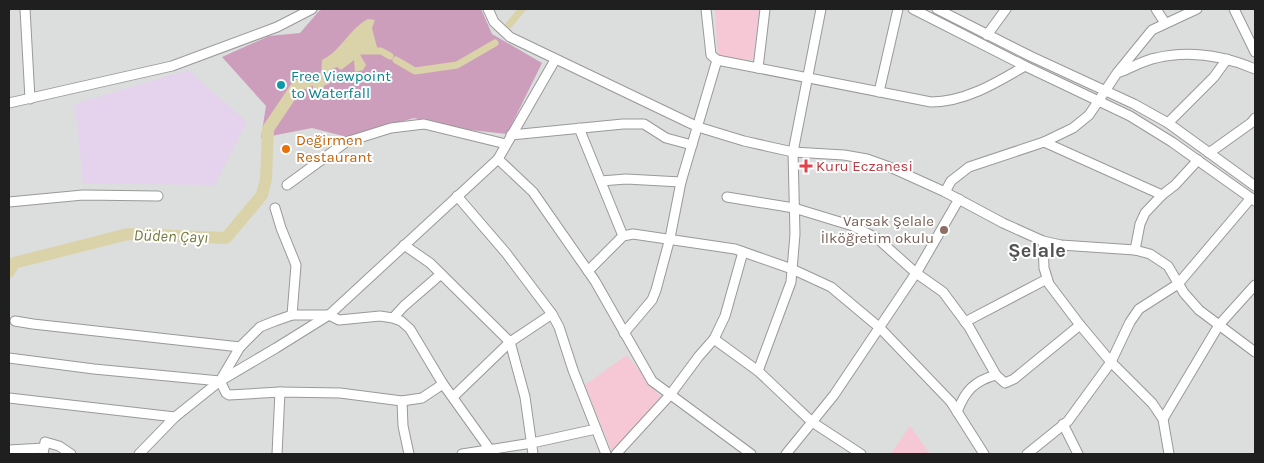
<svg xmlns="http://www.w3.org/2000/svg" width="1264" height="463" viewBox="0 0 1264 463" font-family="Karla,sans-serif">
  <style>
    .residential { fill: #dcdddd }
    .farmland { fill: #e5d3ed }
    .forest { fill: #cc9ebc }
    .park { fill: #f6c7d5 }
    .water { fill: #dad3aa }
    .lines { fill: none; stroke-linecap: round; stroke-linejoin: round }
    .canal { stroke: #dad3aa; stroke-width: 7 }
    .river { stroke: #dad3aa; stroke-width: 12 }
    .minor-casing { stroke: #999; stroke-width: 11 }
    .minor { stroke: #fff; stroke-width: 9 }
    .culture-dot { fill: #0f9aa8; stroke: #fff; stroke-width: 2 }
    .food-dot { fill: #e8710a; stroke: #fff; stroke-width: 2 }
    .health-dot { fill: #e0444e; stroke: #fff; stroke-width: 2 }
    .education-dot { fill: #8d6e63; stroke: #fff; stroke-width: 2 }
    .labels { text-anchor: middle; dominant-baseline: central; stroke-width: 4; stroke-linejoin: round; paint-order: stroke }
    .culture-label { font-size: 15px; fill: #0d838f; stroke: #fff; text-anchor: start }
    .food-label { font-size: 15px; fill: #c56008; stroke: #fff; text-anchor: start }
    .health-label { font-size: 15px; fill: #be3a42; stroke: #fff; text-anchor: start }
    .education-label { font-size: 15px; fill: #785e54; stroke: #fff; text-anchor: end }
    .water-label { font-size: 16px; font-style: italic; fill: #747b3e; stroke: #fff }
    .district-label { font-size: 20px; font-weight: bold; fill: #525252; stroke: #fff }
  </style>
  <rect width="100%" height="100%" fill="#e9e6ef"/>
  <!-- residential -->
  <rect class="residential" x="9" y="9" width="1246" height="445"/>
  <!-- farmland -->
  <polygon class="farmland" points="188,70 247,122 215,185 83,183 75,104"/>
  <!-- forest -->
  <polygon class="forest" points="323,9 481,9 492,34 542,63 507,134 461,129 414,118 347,137 312,128 261,138 266,106 222,57 269,36 300,33 319,11"/>
  <!-- park -->
  <g class="park">
    <polygon points="715,9 759,10 753,60 718,58"/>
    <polygon points="627,355 662,399 615,449 611,449 585,385"/>
    <polygon points="910,426 930,454 891,454"/>
  </g>
  <!-- water -->
  <path class="water" d="M368,19L375,20L372,28L378,51L376,52L366,48L358,51L366,65L363,70L355,72L354,60L341,70L337,67L332,69L345,80C333,80 325,81 320,93L313,90V79L321,75L322,60C341,51 349,29 368,19Z"/>
  <g class="lines">
    <!-- canal -->
    <g class="canal">
      <polyline points="509,25 522,9"/>
      <polyline points="350,51 381,51 390,56"/>
      <polyline points="396,60 415,71 457,65 495,43"/>
    </g>
    <!-- river -->
    <polyline class="river" points="9,272 14,263 128,234 226,238 262,195 266,179 268,129 297,86 313,79 325,79 326,75"/>
    <defs>
      <g id="minor">
        <polyline points="25,9 30,99"/>
        <polyline points="488,9 494,22 510,37 698,127 744,141 793,152 844,155 867,159 892,168 945,192 1003,223 1043,241 1061,245 1135,250 1150,254 1168,266 1184,293 1199,310 1255,352"/>
        <polyline points="706,9 711,55 717,60 758,68 765,9"/>
        <polyline points="913,9 1025,66 1130,116 1172,142 1255,201"/>
        <polyline points="937,9 1030,56 1134,104 1168,123 1255,186"/>
        <polyline points="1156,9 1165,23"/>
        <polyline points="1234,9 1255,52"/>
        <polyline points="987,35 1006,9"/>
        <path d="M758,68L931,102C965,102 996,83 1025,66"/>
        <path d="M1120,72C1131,68 1144,60 1156,58C1190,50 1224,56 1255,69"/>
        <polyline points="879,92 898,9"/>
        <polyline points="9,103 172,66 277,27 312,9"/>
        <polyline points="1168,123 1214,77 1227,59"/>
        <polyline points="579,128 623,236"/>
        <polyline points="511,135 623,124 644,124 666,138 692,145"/>
        <polyline points="1044,142 1162,195"/>
        <polyline points="1209,153 1251,123 1255,118"/>
        <polyline points="498,159 533,192 595,281 652,381 751,454"/>
        <polyline points="601,181 626,179 681,182"/>
        <polyline points="287,185 346,142 391,128 424,124 506,144"/>
        <polyline points="945,192 951,181 969,167 1044,142 1073,128 1089,115 1117,73 1152,30 1197,9"/>
        <polyline points="457,196 506,253 552,314 559,327 573,370 606,454"/>
        <polyline points="727,197 794,208 853,226 878,239 916,273 943,292 969,327 996,375 1005,383 1014,379 1080,325"/>
        <polyline points="9,202 83,195 158,196"/>
        <polyline points="275,208 281,228 296,265 292,315"/>
        <polyline points="1043,241 1044,268 1049,284 1080,325 1111,362 1152,403 1163,419 1169,454"/>
        <polyline points="404,245 430,263 510,342 525,397 533,454"/>
        <polyline points="1135,250 1140,224 1145,213 1162,195 1175,185 1198,160"/>
        <polyline points="588,271 623,236 633,234 735,249 792,269 831,287 880,328 951,402 984,454"/>
        <polyline points="393,318 404,306 441,274"/>
        <polyline points="15,321 33,324 240,347"/>
        <polyline points="965,322 1047,279"/>
        <polyline points="624,333 652,300 656,290 670,238 681,182 717,60"/>
        <polyline points="714,339 725,316 743,252"/>
        <polyline points="9,358 94,369 220,381"/>
        <polyline points="758,371 791,282 795,234 793,152 821,9"/>
        <polyline points="220,381 240,347 260,327 275,321 292,315 329,315 339,320 380,316 393,318 401,321 410,329 443,384 493,454"/>
        <polyline points="220,381 226,393 229,395 280,392 340,393 402,401 422,398 443,384"/>
        <polyline points="453,397 510,342 552,314"/>
        <polyline points="9,398 175,417"/>
        <polyline points="402,401 403,426 409,454"/>
        <path d="M957,412C965,391 974,381 996,375"/>
        <polyline points="1163,419 1219,325 1255,285"/>
        <polyline points="1063,424 1078,454"/>
        <polyline points="9,450 44,448"/>
        <polyline points="43,454 45,442 59,446 71,454"/>
        <polyline points="139,454 175,417 220,381 276,348 329,315 498,159 555,60"/>
        <polyline points="277,454 280,392"/>
        <polyline points="462,454 532,443 596,429"/>
        <polyline points="616,454 670,395 699,356 714,339 758,371 812,422 861,454"/>
        <polyline points="786,454 834,395 918,270 959,199"/>
        <polyline points="1027,454 1068,421 1111,362 1130,322 1139,309 1178,284 1251,198"/>
      </g>
    </defs>
    <!-- minor casing -->
    <use href="#minor" class="minor-casing"/>
    <!-- minor -->
    <use href="#minor" class="minor"/>
  </g>
  <!-- markers -->
  <circle class="culture-dot" cx="281" cy="85" r="5"/>
  <circle class="food-dot" cx="286" cy="149" r="5"/>
  <path class="health-dot" d="M803.5 158.5h5v5h5v5h-5v5h-5v-5h-5v-5h5z"/>
  <circle class="education-dot" cx="944" cy="230" r="5"/>
  <g class="labels">
    <!-- culture labels -->
    <g class="culture-label">
      <text x="291" y="76">Free Viewpoint<tspan x="291" dy="17">to Waterfall</tspan></text>
    </g>
    <!-- food labels -->
    <g class="food-label">
      <text x="296" y="140">Değirmen<tspan x="296" dy="17">Restaurant</tspan></text>
    </g>
    <!-- health labels -->
    <g class="health-label">
      <text x="816" y="166">Kuru Eczanesi</text>
    </g>
    <!-- education labels -->
    <g class="education-label">
      <text x="934" y="221">Varsak Şelale<tspan x="934" dy="17">İlköğretim okulu</tspan></text>
    </g>
    <!-- water labels -->
    <g class="water-label">
      <text transform="translate(171 236) rotate(2)">Düden Çayı</text>
    </g>
    <!-- district labels -->
    <g class="district-label">
      <text x="1037" y="250">Şelale</text>
    </g>
  </g>
  <!-- border -->
  <rect width="1264" height="463" fill="none" stroke="#1f1f1f" stroke-width="20"/>
</svg>
